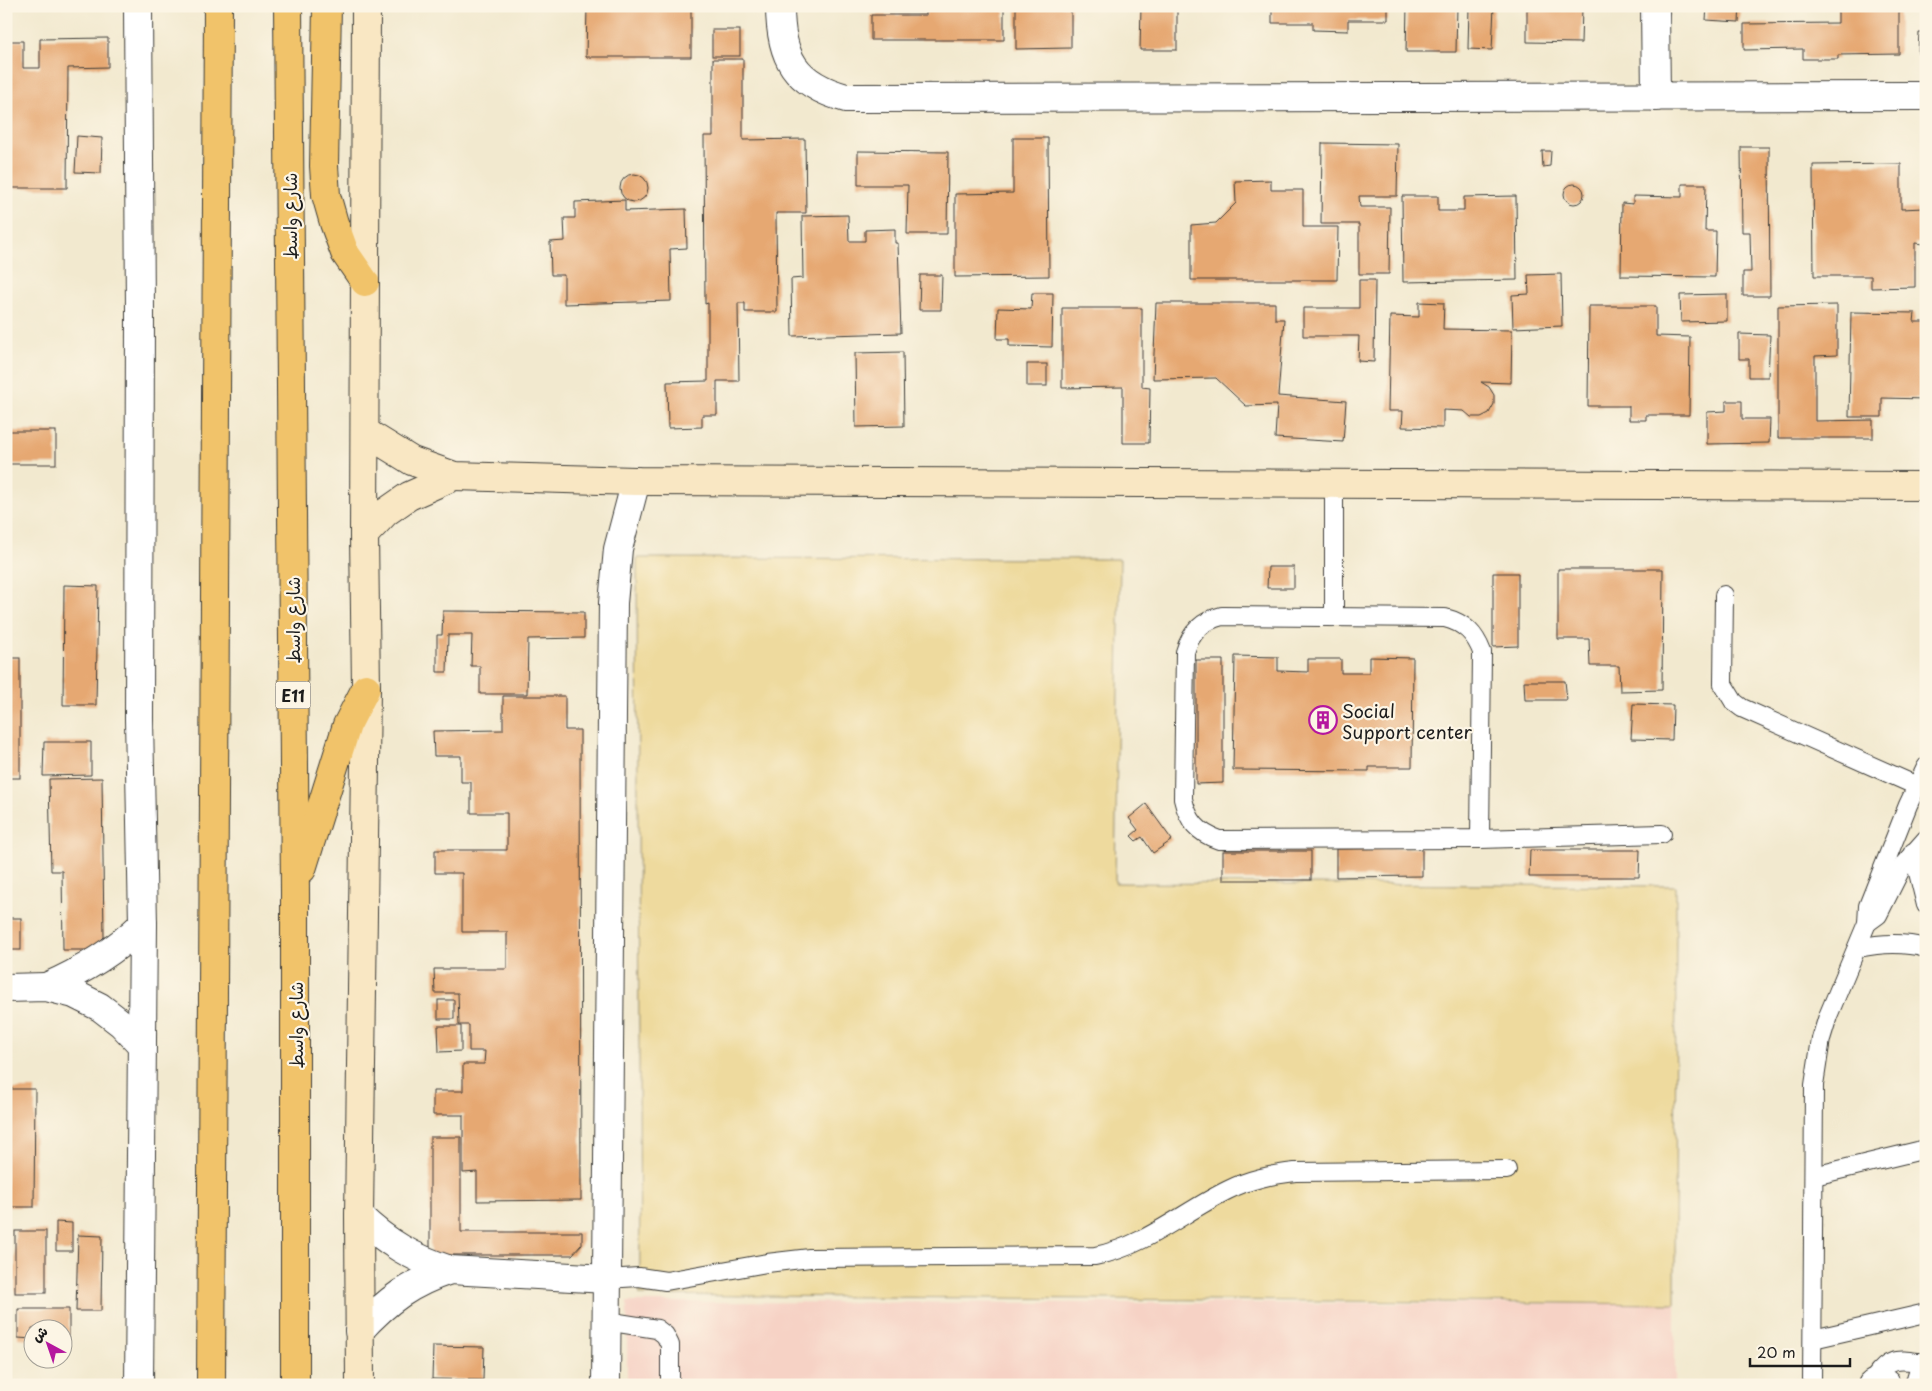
<svg xmlns="http://www.w3.org/2000/svg" width="1932" height="1391" viewBox="0 0 1932 1391" font-family="'Playpen Sans','Playpen Sans Arabic',sans-serif">
  <style>
    .built { fill: #f6d2c5 }
    .sand { fill: #eeda9e; stroke: #857b5d }
    .building { fill: #e6a872 }
    .lines { fill: none; stroke-linecap: round; stroke-linejoin: round }
    .lane-casing { stroke: #3c3b37; stroke-width: 20 }
    .street-casing { stroke: #3c3b37; stroke-width: 30 }
    .secondary-casing { stroke: #3c3b37; stroke-width: 30 }
    .highway-casing { stroke: #3c3b37; stroke-width: 30 }
    .lane { stroke: #fff; stroke-width: 18 }
    .street { stroke: #fff; stroke-width: 28 }
    .secondary { stroke: #f9e7c3; stroke-width: 28 }
    .highway { stroke: #f1c36a; stroke-width: 28 }
    .labels { text-anchor: middle; dominant-baseline: central; stroke-width: 4.5; stroke-linejoin: round; paint-order: stroke }
    .shield { fill: #fcf5e5; stroke: #5f5d58; stroke-width: 1 }
    .shield-label { font-size: 16px; font-weight: bold; fill: #1c1c1c }
    .street-label { font-size: 18px; fill: #1c1c1c; stroke: #fcf5e5 }
    .poi-label { font-size: 18px; fill: #1c1c1c; stroke: #fcf5e5; text-anchor: start }
  </style>
  <rect width="100%" height="100%" fill="#fcf5e5"/>
  <filter id="ink" filterUnits="userSpaceOnUse"><feTurbulence type="fractalNoise" baseFrequency=".02" numOctaves="2"/><feDisplacementMap in="SourceGraphic" scale="10" xChannelSelector="R" yChannelSelector="G"/><feConvolveMatrix kernelMatrix="1 2 1 2 8 2 1 2 1" color-interpolation-filters="sRGB"/></filter>
  <filter id="wash" filterUnits="userSpaceOnUse"><feTurbulence type="fractalNoise" baseFrequency=".0096" numOctaves="4" result="noise"/><feDisplacementMap in="SourceGraphic" scale="20" xChannelSelector="R" yChannelSelector="G"/><feGaussianBlur stdDeviation="1.12" result="paint"/><feColorMatrix in="noise" values="0 0 0 0 0 0 0 0 0 0 0 0 0 0 0 0 0 1.4 0 .05"/><feComposite in="paint" operator="in"/></filter>
  <g filter="url(#wash)">
    <rect width="100%" height="100%" fill="#f2e9cf"/>
    <!-- built -->
    <polygon class="built" points="627,1302 1675,1304 1675,1385 627,1385"/>
    <!-- sand -->
    <polygon class="sand" points="637,558 1120,559 1115,883 1676,886 1675,1304 640,1295"/>
    <g id="blocks">
      <!-- building -->
      <g class="building">
        <polygon points="587,6 691,6 691,57 586,57"/>
        <polygon points="926,6 1004,6 1004,40 871,40 871,15 926,15"/>
        <polygon points="1016,6 1071,6 1071,48 1016,49"/>
        <polygon points="1141,6 1177,6 1177,50 1140,50"/>
        <polygon points="1272,6 1388,6 1388,20 1348,20 1348,31 1313,30 1313,23 1272,23"/>
        <polygon points="1407,6 1457,6 1456,52 1406,52"/>
        <polygon points="1469,6 1494,6 1492,50 1468,49"/>
        <polygon points="1532,6 1613,6 1613,9 1582,8 1581,43 1527,42 1527,9 1532,9"/>
        <polygon points="1707,6 1740,6 1739,22 1706,20"/>
        <polygon points="1838,6 1899,6 1899,54 1838,55 1838,59 1803,59 1803,49 1744,50 1744,24 1838,23"/>
        <rect x="712" y="30" width="28" height="26"/>
        <polygon points="1919,33 1926,33 1926,54 1918,54"/>
        <polygon points="108,38 108,67 68,68 67,188 6,188 6,41 23,41 23,68 40,68 40,39"/>
        <polygon points="713,59 743,59 743,140 805,139 806,213 776,213 777,312 745,312 745,303 738,303 739,381 717,381 717,415 702,415 702,427 668,428 667,382 708,381 708,303 705,304 704,136 713,136"/>
        <polygon points="77,136 102,138 101,173 75,172"/>
        <polygon points="1013,138 1048,138 1049,276 955,277 955,194 1013,193"/>
        <polygon points="1322,143 1398,144 1397,196 1359,196 1360,207 1390,207 1389,274 1359,274 1359,224 1321,224"/>
        <polygon points="1741,147 1769,147 1770,296 1743,296 1743,272 1751,272 1750,232 1742,232"/>
        <polygon points="858,151 948,152 947,234 907,234 908,185 858,185"/>
        <polygon points="1542,151 1551,151 1550,166 1543,167"/>
        <polygon points="1901,164 1901,209 1924,208 1924,244 1915,243 1915,287 1871,288 1871,276 1814,276 1813,165"/>
        <circle cx="634" cy="188" r="14"/>
        <polygon points="1271,180 1271,190 1303,190 1303,227 1338,227 1337,280 1191,280 1191,225 1216,223 1236,203 1235,181"/>
        <polygon points="1682,184 1706,184 1705,231 1716,231 1715,277 1621,276 1622,203 1633,204 1633,196 1682,197"/>
        <circle cx="1574" cy="194" r="10"/>
        <polygon points="1402,196 1438,196 1438,211 1464,211 1464,197 1516,196 1517,280 1403,282"/>
        <polygon points="625,200 625,211 686,209 687,248 670,249 671,301 564,304 564,275 551,275 550,242 565,241 564,218 575,218 575,202"/>
        <polygon points="848,215 849,241 865,241 865,230 895,229 895,243 898,243 901,333 792,336 791,279 803,278 802,216"/>
        <polygon points="1561,274 1562,326 1513,328 1512,295 1529,294 1528,275"/>
        <polygon points="920,275 942,275 941,310 919,310"/>
        <polygon points="1359,280 1375,280 1374,362 1358,361 1359,336 1303,336 1303,308 1359,308"/>
        <polygon points="1032,293 1053,293 1052,347 1009,346 1009,339 997,339 998,308 1031,309"/>
        <polygon points="1727,294 1727,321 1681,322 1680,295"/>
        <polygon points="1419,302 1444,303 1443,329 1512,330 1511,383 1481,382 1489,387 1494,395 1494,404 1489,413 1481,417 1471,417 1464,411 1443,410 1443,428 1402,427 1403,411 1388,411 1390,316 1419,317"/>
        <polygon points="1156,303 1275,303 1275,319 1284,319 1278,396 1346,401 1343,442 1275,438 1277,405 1246,406 1216,378 1153,379"/>
        <polygon points="1837,305 1837,355 1815,356 1815,421 1873,420 1873,438 1778,438 1778,306"/>
        <polygon points="1589,306 1656,306 1656,336 1690,337 1689,415 1646,415 1646,420 1629,420 1629,406 1588,406"/>
        <polygon points="1062,308 1142,308 1142,387 1150,388 1149,443 1123,443 1123,387 1062,388"/>
        <polygon points="1851,312 1915,313 1914,322 1926,322 1926,399 1882,398 1882,417 1849,417"/>
        <polygon points="1739,334 1770,335 1768,377 1749,377 1749,359 1739,359"/>
        <polygon points="903,352 904,426 856,427 855,353"/>
        <rect x="1027" y="364" width="20" height="22"/>
        <polygon points="1726,401 1742,401 1742,419 1770,419 1769,443 1707,444 1707,412 1726,411"/>
        <rect x="6" y="431" width="50" height="33"/>
        <polygon points="1268,567 1294,567 1294,588 1267,588"/>
        <polygon points="1558,569 1663,569 1662,690 1620,691 1619,666 1590,666 1589,639 1558,639"/>
        <polygon points="1493,573 1518,573 1518,646 1493,647"/>
        <polygon points="64,585 98,586 96,705 63,705"/>
        <polygon points="443,611 584,612 584,638 528,639 527,694 480,694 480,666 471,666 472,635 448,635 447,672 437,672 437,635 442,635"/>
        <polygon points="1235,656 1278,657 1278,671 1308,672 1308,659 1341,659 1341,673 1369,673 1369,657 1413,658 1412,767 1369,767 1369,771 1233,770"/>
        <rect x="6" y="658" width="14" height="120"/>
        <polygon points="1196,660 1223,660 1223,783 1196,784"/>
        <polygon points="1524,681 1565,681 1567,700 1525,700"/>
        <polygon points="503,696 565,696 565,730 580,730 581,1200 477,1201 477,1172 463,1173 463,1115 433,1115 433,1091 463,1091 463,1064 484,1064 485,1051 469,1051 469,1025 459,1025 458,993 435,993 434,969 507,969 507,932 462,932 462,873 435,873 435,850 507,850 507,813 471,813 471,782 461,782 461,756 434,756 433,731 503,730"/>
        <polygon points="1633,704 1673,705 1672,740 1631,739"/>
        <polygon points="44,742 91,742 91,775 43,776"/>
        <polygon points="102,778 104,937 91,950 63,950 62,871 51,871 49,779"/>
        <polygon points="1146,804 1172,840 1153,853 1142,837 1136,841 1131,836 1138,830 1129,818"/>
        <polygon points="1422,848 1422,876 1336,877 1336,849"/>
        <polygon points="1530,850 1640,850 1639,877 1529,877"/>
        <rect x="1223" y="851" width="88" height="29"/>
        <rect x="6" y="918" width="15" height="32"/>
        <rect x="438" y="1000" width="16" height="19"/>
        <polygon points="438,1026 461,1026 461,1051 439,1052"/>
        <polygon points="6,1089 35,1089 34,1207 6,1207"/>
        <polygon points="430,1137 461,1137 461,1232 582,1232 582,1244 572,1255 430,1255"/>
        <polygon points="56,1222 72,1223 72,1251 56,1251"/>
        <rect x="15" y="1231" width="31" height="62"/>
        <polygon points="78,1235 102,1236 101,1311 76,1311"/>
        <polygon points="18,1309 69,1309 69,1339 62,1339 62,1328 32,1328 32,1339 18,1338"/>
        <polygon points="433,1346 484,1347 483,1380 432,1379"/>
      </g>
    </g>
  </g>
  <g filter="url(#ink)">
    <use href="#blocks" fill-opacity="0" stroke="#3c3b37" stroke-width="1"/>
    <g class="lines">
      <defs>
        <g id="lane">
          <polyline points="1334,484 1334,616"/>
          <polyline points="1724,595 1723,684 1734,702 1742,708 1917,786"/>
          <path d="M1480,839L1482,652C1475,634 1465,623 1445,618L1222,616C1202,621 1191,632 1185,652L1183,799C1188,821 1198,833 1219,840L1480,839L1662,834"/>
          <polyline points="1913,852 1926,905"/>
          <polyline points="1867,923 1878,915 1903,865 1926,839"/>
          <path d="M1858,948C1881,943 1903,942 1926,948"/>
          <polyline points="1814,1176 1926,1149"/>
          <path d="M606,1279L639,1277L666,1281L767,1263L810,1258L1095,1256C1146,1246 1183,1212 1228,1190C1250,1179 1271,1175 1295,1172L1507,1170"/>
          <polyline points="606,1321 657,1329 665,1335 670,1345 670,1385"/>
          <polyline points="1813,1339 1926,1313"/>
          <path d="M1874,1379C1890,1355 1900,1360 1926,1363"/>
          <path d="M1868,1382C1872,1377 1885,1376 1890,1381L1891,1385"/>
          <polyline points="1812,1385 1814,1085 1821,1039 1828,1016 1867,923 1868,906 1908,805 1926,767"/>
          <polyline points="1914,1385 1921,1362"/>
        </g>
        <g id="street">
          <polyline points="138,6 140,312 139,719 143,924 139,1385"/>
          <path d="M780,6C780,58 795,84 846,98L1926,96"/>
          <polyline points="1655,6 1656,97"/>
          <path d="M46,987C83,971 114,952 143,924"/>
          <polyline points="6,988 46,987 74,994 100,1007 122,1024 142,1045"/>
          <path d="M359,1216C387,1243 413,1258 450,1270L606,1279"/>
          <path d="M359,1331C387,1300 411,1283 450,1270"/>
          <polyline points="606,1385 613,603 618,549 636,481"/>
        </g>
        <g id="secondary">
          <polyline points="365,432 412,461 454,476 636,481 1926,486"/>
          <polyline points="364,535 386,512 409,496 454,476"/>
          <polyline points="360,1385 359,1216 366,688 364,535 366,6"/>
        </g>
        <g id="highway">
          <polyline points="288,6 295,892 295,1385"/>
          <polyline points="327,6 324,166 326,195 334,223 345,253 365,282"/>
          <polyline points="302,869 347,725 366,688"/>
          <polyline points="211,1385 218,6"/>
        </g>
      </defs>
      <!-- lane casing -->
      <use href="#lane" class="lane-casing"/>
      <!-- street casing -->
      <use href="#street" class="street-casing"/>
      <!-- secondary casing -->
      <use href="#secondary" class="secondary-casing"/>
      <!-- highway casing -->
      <use href="#highway" class="highway-casing"/>
      <!-- lane -->
      <use href="#lane" class="lane"/>
      <!-- street -->
      <use href="#street" class="street"/>
      <!-- secondary -->
      <use href="#secondary" class="secondary"/>
      <!-- highway -->
      <use href="#highway" class="highway"/>
    </g>
  </g>
  <!-- icons -->
  <defs>
    <symbol id="building-ring" viewBox="-11 -11 22 22"><circle r="9.5" fill="#fcf5e5" stroke="#b5179e" stroke-width="1.5"/><path d="M-4-6H4V6H1V3H-1V6H-4ZM-2.5-4.3h1.7v1.8h-1.7ZM.8-4.3h1.7v1.8H.8ZM-2.5-1h1.7V.8h-1.7ZM.8-1h1.7V.8H.8Z" fill="#b5179e"/></symbol>
  </defs>
  <g fill-rule="evenodd">
    <use href="#building-ring" x="1307" y="704" width="32" height="32"/>
  </g>
  <g class="labels">
    <!-- shield labels -->
    <rect class="shield" x="275.5" y="681.5" width="35" height="27" rx="4"/>
    <g class="shield-label">
      <text x="293" y="695">E11</text>
    </g>
    <!-- street labels -->
    <g class="street-label">
      <text transform="translate(289 216) rotate(-90)">شارع واسط</text>
      <text transform="translate(292 620) rotate(-90)">شارع واسط</text>
      <text transform="translate(295 1025) rotate(-90)">شارع واسط</text>
    </g>
    <!-- poi labels -->
    <g class="poi-label">
      <text x="1342" y="710">Social<tspan x="1342" dy="21">Support center</tspan></text>
    </g>
  </g>
  <!-- margin -->
  <rect width="1932" height="1391" fill="none" stroke="#fcf5e5" stroke-width="25"/>
  <!-- north arrow -->
  <g transform="translate(48 1344) rotate(320)"><circle r="24" fill="#fcf5e5" stroke="#a29e95"/>
  <path d="M0-4L9 19L0 12L-9 19Z" fill="#b5179e"/>
  <text y="-8" font-size="14" font-weight="bold" text-anchor="middle" fill="#1c1c1c">ش</text>
  </g>
  <!-- scale -->
  <path d="M1750 1358v8h100v-8" fill="none" stroke="#1c1c1c" stroke-width="2.5"/>
  <text x="1757" y="1358" font-size="15" fill="#1c1c1c" stroke="#fcf5e5" stroke-width="4" paint-order="stroke">20 m</text>
</svg>
